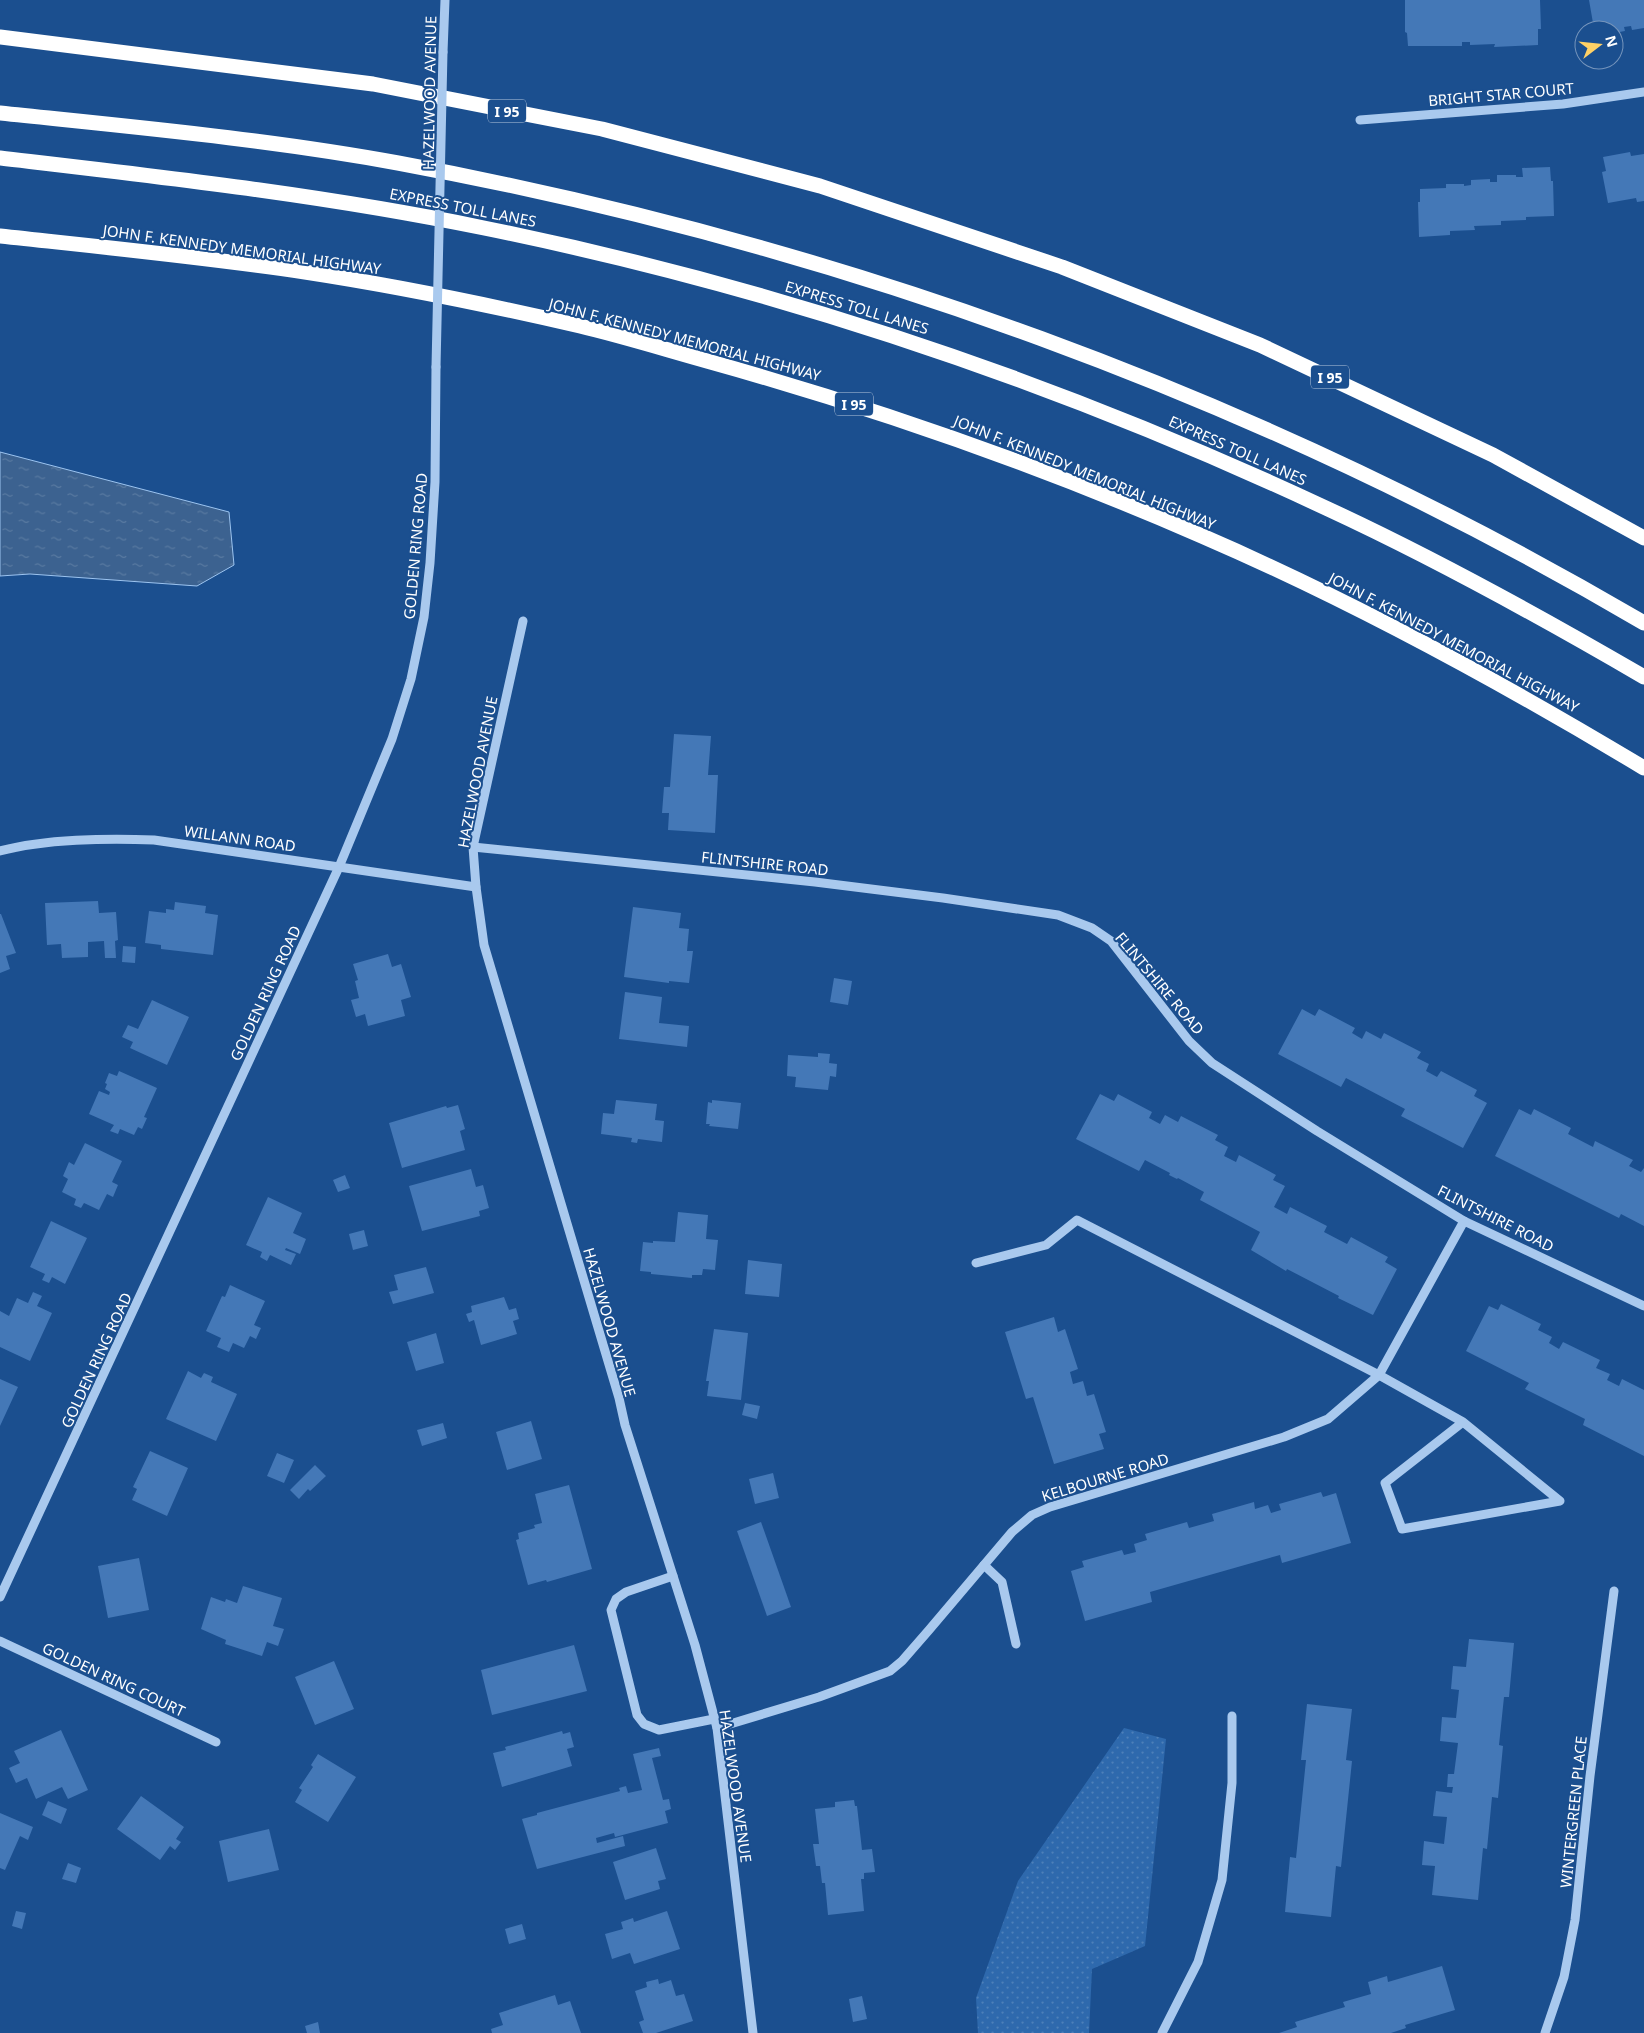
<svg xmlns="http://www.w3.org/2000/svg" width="1644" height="2033" viewBox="0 0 1644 2033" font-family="'Noto Sans',sans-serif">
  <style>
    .grass { fill: url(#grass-dots) }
    .water { fill: url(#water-ripples); stroke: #9cc4f0 }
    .building { fill: #4478b7 }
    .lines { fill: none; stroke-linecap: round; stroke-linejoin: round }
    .minor { stroke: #a9c9ee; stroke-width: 9 }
    .highway { stroke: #fff; stroke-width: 15 }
    .minor-bridge { stroke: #a9c9ee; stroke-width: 9 }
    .labels { text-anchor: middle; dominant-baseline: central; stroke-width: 4; stroke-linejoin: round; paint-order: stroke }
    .shield { fill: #1b4f8f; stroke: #bbcadd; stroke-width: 1 }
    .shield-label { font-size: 14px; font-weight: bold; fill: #fff }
    .street-label { font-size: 15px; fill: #fff; stroke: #1b4f8f }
  </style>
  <defs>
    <pattern id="grass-dots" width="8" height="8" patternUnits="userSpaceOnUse" patternTransform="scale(1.25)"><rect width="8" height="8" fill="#2e69ad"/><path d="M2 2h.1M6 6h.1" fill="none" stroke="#4d80b9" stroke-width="1.8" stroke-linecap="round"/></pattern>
    <pattern id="water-ripples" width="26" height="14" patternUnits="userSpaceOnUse" patternTransform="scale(1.25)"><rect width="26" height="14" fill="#3c6290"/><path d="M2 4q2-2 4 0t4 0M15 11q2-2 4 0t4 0" fill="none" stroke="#597aa1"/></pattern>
  </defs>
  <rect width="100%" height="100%" fill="#1b4f8f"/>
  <!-- grass -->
  <polygon class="grass" points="1124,1728 1166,1739 1145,1946 1092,1969 1089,2033 978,2033 976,1998 1018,1881"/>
  <!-- water -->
  <polygon class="water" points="0,452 229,512 234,565 197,586 30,574 0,576"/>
  <!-- building -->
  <g class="building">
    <polygon points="1405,0 1540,0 1541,29 1538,29 1538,45 1494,47 1495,44 1470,45 1470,42 1462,42 1462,46 1408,46 1407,33 1405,32"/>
    <polygon points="1589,0 1644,0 1644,28 1632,30 1631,26 1624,27 1625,31 1614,33 1614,30 1596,30 1595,23 1593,23"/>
    <polygon points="1630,152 1631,156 1644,154 1644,201 1637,202 1636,198 1608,203 1602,172 1606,171 1603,157"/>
    <polygon points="1550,167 1551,181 1553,181 1554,216 1526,217 1526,220 1501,221 1501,225 1474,226 1475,230 1450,231 1450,235 1419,237 1418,202 1420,202 1420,189 1446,188 1446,184 1464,184 1464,186 1471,185 1471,180 1490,179 1490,182 1497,182 1497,175 1516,175 1516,177 1523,177 1522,168"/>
    <polygon points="674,734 711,736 708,775 718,775 715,833 668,830 669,813 662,813 664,787 670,787"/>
    <polygon points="98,901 99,913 116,912 118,940 115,941 116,958 105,958 104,941 88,942 88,957 62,958 61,944 47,945 45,903"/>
    <polygon points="175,902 206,906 205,913 218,915 213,955 161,949 161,945 145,943 149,911 166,913 166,909 174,910"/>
    <polygon points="633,907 681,913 679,928 689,929 687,951 693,951 689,983 669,981 669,983 624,977"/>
    <polygon points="0,914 1,914 16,953 6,956 10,969 0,973"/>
    <polygon points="123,946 136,947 135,963 122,962"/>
    <polygon points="388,954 392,967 401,964 411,997 401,1000 405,1016 368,1026 365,1014 356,1017 351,1000 359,998 355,981 358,980 353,964"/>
    <polygon points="834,978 852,981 848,1005 830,1002"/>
    <polygon points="625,992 662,997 659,1023 689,1026 687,1047 619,1039"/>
    <polygon points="152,1000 189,1017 167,1065 130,1048 133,1042 122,1037 128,1025 138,1029"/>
    <polygon points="1302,1009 1315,1016 1319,1009 1355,1028 1352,1033 1362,1039 1366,1031 1381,1039 1384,1033 1421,1052 1417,1058 1429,1064 1426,1071 1437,1077 1441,1071 1477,1090 1474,1096 1487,1103 1463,1148 1401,1116 1405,1109 1346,1078 1341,1087 1278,1054"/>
    <polygon points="818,1053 830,1054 829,1063 837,1064 836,1077 830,1076 828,1090 795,1087 796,1077 787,1076 788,1055 818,1057"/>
    <polygon points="119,1071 157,1088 144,1117 147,1118 142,1129 138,1127 134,1135 120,1129 118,1134 110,1131 114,1125 89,1114 99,1091 109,1095 110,1092 105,1089 107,1084 105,1083 109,1073 117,1076"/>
    <polygon points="1100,1094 1114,1101 1118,1094 1152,1112 1149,1118 1160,1124 1165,1115 1178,1122 1181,1116 1218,1135 1215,1140 1228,1147 1224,1156 1236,1162 1239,1155 1276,1175 1273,1180 1285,1186 1274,1207 1287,1214 1290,1207 1327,1226 1324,1232 1347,1244 1351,1237 1388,1257 1385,1262 1397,1269 1373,1315 1338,1298 1339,1296 1287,1269 1286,1271 1251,1250 1260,1232 1200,1200 1204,1192 1178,1178 1177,1179 1169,1175 1170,1173 1145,1160 1139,1171 1076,1139"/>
    <polygon points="616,1100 657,1104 655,1120 664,1121 662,1142 638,1139 637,1143 631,1142 632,1138 601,1134 603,1113 614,1114"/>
    <polygon points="712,1100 741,1103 738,1129 709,1126 710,1124 706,1124 708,1102 712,1103"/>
    <polygon points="458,1105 465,1129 460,1131 465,1150 402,1168 389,1123 446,1106 447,1108"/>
    <polygon points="1519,1109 1531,1115 1534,1109 1571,1128 1568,1134 1593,1147 1595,1141 1633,1160 1629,1166 1641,1172 1644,1168 1644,1226 1621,1214 1619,1218 1495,1156"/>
    <polygon points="85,1143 122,1161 112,1182 118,1185 113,1197 107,1194 99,1210 84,1203 81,1208 74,1205 76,1199 62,1192 68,1179 63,1176 69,1162 74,1165"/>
    <polygon points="471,1169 476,1187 483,1185 489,1208 479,1211 480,1216 422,1231 409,1186"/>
    <polygon points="345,1175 350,1188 338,1192 333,1180"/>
    <polygon points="268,1197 302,1213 293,1233 306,1239 300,1254 286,1248 285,1250 296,1254 291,1265 270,1255 267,1261 260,1257 262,1252 246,1245"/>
    <polygon points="678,1212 708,1215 706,1239 718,1240 715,1270 703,1269 702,1275 692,1275 692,1278 651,1274 651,1272 640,1271 643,1242 653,1243 653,1241 675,1242"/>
    <polygon points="51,1221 87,1238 65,1284 52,1277 49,1283 42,1280 45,1274 30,1267"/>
    <polygon points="364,1230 368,1246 353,1250 349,1234"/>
    <polygon points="748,1260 782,1264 779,1297 745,1294"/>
    <polygon points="426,1267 434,1293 393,1304 389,1292 398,1290 394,1275"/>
    <polygon points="230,1285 265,1301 254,1325 261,1328 256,1339 250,1336 244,1348 233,1343 229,1352 217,1347 221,1338 206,1331 222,1296 225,1297"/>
    <polygon points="33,1292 42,1296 37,1306 52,1313 30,1361 0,1347 0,1311 9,1316 17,1298 28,1303"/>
    <polygon points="504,1297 509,1310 516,1308 519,1319 513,1321 517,1334 481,1345 474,1320 469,1322 466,1314 472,1312 471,1306"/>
    <polygon points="1501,1304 1541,1324 1538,1330 1552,1337 1549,1343 1559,1349 1563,1342 1600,1360 1596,1368 1610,1374 1607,1380 1619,1386 1622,1379 1644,1390 1644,1456 1583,1425 1585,1419 1525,1389 1529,1383 1466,1351 1489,1306 1498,1310"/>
    <polygon points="1054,1317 1058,1332 1065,1329 1078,1369 1070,1372 1073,1384 1083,1381 1087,1396 1094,1394 1106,1432 1099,1434 1104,1449 1054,1464 1033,1397 1026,1399 1005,1332"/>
    <polygon points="714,1329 748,1333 741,1400 707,1396 709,1381 706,1381"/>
    <polygon points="436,1333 444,1363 416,1371 407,1342"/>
    <polygon points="188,1371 201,1378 204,1373 213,1377 211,1382 237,1394 216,1441 166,1419"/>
    <polygon points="0,1379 18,1387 0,1426"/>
    <polygon points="745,1403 760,1406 757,1419 742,1415"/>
    <polygon points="531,1421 542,1459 507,1470 496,1432"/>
    <polygon points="443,1423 447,1438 422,1446 417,1430"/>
    <polygon points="150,1451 188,1468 167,1516 132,1500 137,1489 133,1487"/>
    <polygon points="277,1453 294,1460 284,1483 267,1476"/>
    <polygon points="315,1465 326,1476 310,1491 308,1489 299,1499 290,1490"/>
    <polygon points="773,1473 779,1498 755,1504 749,1479"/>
    <polygon points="569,1485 592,1569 547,1582 546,1580 528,1585 516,1540 519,1539 518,1533 535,1528 534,1525 542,1523 535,1494"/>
    <polygon points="1321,1492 1323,1497 1336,1493 1351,1543 1282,1563 1280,1555 1150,1592 1152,1602 1085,1621 1071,1571 1084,1567 1082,1561 1122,1550 1124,1555 1136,1552 1134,1544 1147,1540 1145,1534 1187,1522 1189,1528 1214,1521 1212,1514 1254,1502 1255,1509 1268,1505 1271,1513 1281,1510 1279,1504"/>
    <polygon points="761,1522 791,1607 767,1616 737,1531"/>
    <polygon points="139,1558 149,1610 108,1618 98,1566"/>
    <polygon points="243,1586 282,1598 273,1626 284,1629 278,1646 267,1642 262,1656 225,1644 226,1640 201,1629 211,1597 225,1602 226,1599 237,1603"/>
    <polygon points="1469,1639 1514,1643 1509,1697 1504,1697 1499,1745 1503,1746 1498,1798 1492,1797 1487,1849 1483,1848 1478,1900 1432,1895 1435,1866 1422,1865 1424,1841 1444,1844 1447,1817 1433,1816 1436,1791 1452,1793 1453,1787 1447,1787 1448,1774 1454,1774 1458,1743 1440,1741 1442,1717 1456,1718 1459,1690 1451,1689 1453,1666 1466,1667"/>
    <polygon points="574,1645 587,1691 492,1715 481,1670"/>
    <polygon points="334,1661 354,1709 315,1725 295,1677"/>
    <polygon points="1307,1704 1352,1709 1346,1760 1352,1761 1341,1867 1336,1866 1331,1917 1285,1912 1290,1857 1296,1858 1306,1760 1301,1760"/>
    <polygon points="61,1730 88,1790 68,1799 62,1787 36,1799 27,1778 16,1783 9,1768 20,1763 14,1751"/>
    <polygon points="562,1731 563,1734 570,1732 574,1747 567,1749 572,1766 502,1787 493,1753 506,1750 505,1747"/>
    <polygon points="659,1748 661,1756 652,1758 663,1800 669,1799 671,1809 665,1811 668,1823 615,1837 614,1833 596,1838 597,1843 623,1836 625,1846 537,1869 522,1819 537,1815 537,1813 620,1791 619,1788 626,1786 628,1793 642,1790 633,1754"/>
    <polygon points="318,1754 356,1777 328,1822 295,1802 302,1790 299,1788 313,1767 311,1765"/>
    <polygon points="141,1796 184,1827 176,1839 181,1842 175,1850 170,1846 160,1860 117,1829"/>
    <polygon points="854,1800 855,1806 857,1806 862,1850 872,1849 875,1872 864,1873 864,1879 861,1879 864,1911 828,1915 825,1883 822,1883 820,1866 816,1866 813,1844 819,1844 815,1809 835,1807 835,1802"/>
    <polygon points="48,1801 67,1809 61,1824 42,1815"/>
    <polygon points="0,1813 33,1827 28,1840 20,1836 5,1870 0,1868"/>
    <polygon points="269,1829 279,1870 228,1882 219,1841"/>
    <polygon points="656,1848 666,1879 658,1881 660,1889 625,1900 613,1862"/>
    <polygon points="68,1863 81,1868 76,1883 62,1879"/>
    <polygon points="16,1911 26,1913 22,1929 12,1926"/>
    <polygon points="667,1911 680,1949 634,1964 630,1953 612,1959 605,1934 623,1929 621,1922 633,1918 634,1922"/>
    <polygon points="522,1924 526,1939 509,1944 505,1929"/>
    <polygon points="1442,1966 1455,2010 1405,2025 1406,2028 1391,2033 1279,2033 1297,2027 1295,2022 1345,2007 1343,2002 1371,1994 1368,1982 1387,1976 1388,1982"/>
    <polygon points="658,1979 659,1984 671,1980 676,1996 684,1994 693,2021 656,2033 643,2033 639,2022 644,2020 635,1991 647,1987 646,1982"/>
    <polygon points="555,1995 558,2005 570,2001 581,2033 492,2033 491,2029 503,2025 499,2013"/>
    <polygon points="862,1996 867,2019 853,2022 849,1999"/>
    <polygon points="318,2022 320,2033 307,2033 305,2026"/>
  </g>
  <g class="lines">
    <!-- minor -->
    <g class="minor">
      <polyline points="443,52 445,0"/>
      <polyline points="1360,120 1563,104 1644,92"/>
      <polyline points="523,621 473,847 476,887 484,945 619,1398 625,1425 695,1645 717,1728 753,2033"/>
      <polyline points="473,847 815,882 943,898 1058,915 1092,928 1111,941 1189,1041 1212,1063 1317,1131 1464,1221 1644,1306"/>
      <path d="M0,851C44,839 108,838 154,840L476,887"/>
      <polyline points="976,1263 1046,1245 1077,1220 1379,1375 1463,1422 1560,1501 1402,1529 1385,1483 1463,1422"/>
      <polyline points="984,1565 1002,1582 1016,1644"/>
      <polyline points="673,1576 626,1592 616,1599 611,1610 637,1715 644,1724 659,1730 714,1719"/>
      <polyline points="0,1597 339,867 392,739 411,679 424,617 430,563 435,482 436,367"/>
      <polyline points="0,1641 216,1742"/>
      <polyline points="717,1728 819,1697 890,1671 902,1661 929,1630 1012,1532 1032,1515 1050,1507 1284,1437 1328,1419 1379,1375 1464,1221"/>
      <polyline points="1162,2033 1198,1962 1222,1880 1232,1783 1232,1716"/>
      <polyline points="1545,2033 1564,1977 1575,1920 1590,1776 1614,1591"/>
    </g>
    <!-- highway -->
    <g class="highway">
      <polyline points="0,37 373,84 602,129 820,186 1062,267 1260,345 1493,455 1644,538"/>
      <path d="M0,113C133,127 267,139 398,163C836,244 1260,397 1644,623"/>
      <path d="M0,158C162,177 324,195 484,228C775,287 1059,383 1328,509C1436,559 1541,617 1644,677"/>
      <path d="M0,236C101,247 204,257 305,272C397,286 489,305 580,326C622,336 664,349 707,361C876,408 1041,466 1202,536C1355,602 1501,682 1644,768"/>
    </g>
    <!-- minor-bridge -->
    <polyline class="minor-bridge" points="436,367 443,52"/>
  </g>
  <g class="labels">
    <!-- shield labels -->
    <g class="shield">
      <rect x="488" y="99.5" width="38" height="23" rx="4"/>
      <rect x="1311" y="365.5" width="38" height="23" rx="4"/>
      <rect x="835" y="392.5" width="38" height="23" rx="4"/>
    </g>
    <g class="shield-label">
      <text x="507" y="111">I 95</text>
      <text x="1330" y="377">I 95</text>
      <text x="854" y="404">I 95</text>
    </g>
    <!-- street labels -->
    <g class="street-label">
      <text transform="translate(429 93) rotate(-89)">HAZELWOOD AVENUE</text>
      <text transform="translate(1501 94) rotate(-5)">BRIGHT STAR COURT</text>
      <text transform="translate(463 207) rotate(11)">EXPRESS TOLL LANES</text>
      <text transform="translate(242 249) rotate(8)">JOHN F. KENNEDY MEMORIAL HIGHWAY</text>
      <text transform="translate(857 307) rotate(17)">EXPRESS TOLL LANES</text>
      <text transform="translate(685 339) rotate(15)">JOHN F. KENNEDY MEMORIAL HIGHWAY</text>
      <text transform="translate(1238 450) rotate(24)">EXPRESS TOLL LANES</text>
      <text transform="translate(1085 472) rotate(22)">JOHN F. KENNEDY MEMORIAL HIGHWAY</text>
      <text transform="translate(415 546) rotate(-85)">GOLDEN RING ROAD</text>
      <text transform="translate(1454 642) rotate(28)">JOHN F. KENNEDY MEMORIAL HIGHWAY</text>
      <text transform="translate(477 772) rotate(-79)">HAZELWOOD AVENUE</text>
      <text transform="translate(240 838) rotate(8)">WILLANN ROAD</text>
      <text transform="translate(765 863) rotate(6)">FLINTSHIRE ROAD</text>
      <text transform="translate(1160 983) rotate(50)">FLINTSHIRE ROAD</text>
      <text transform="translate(265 993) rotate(-65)">GOLDEN RING ROAD</text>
      <text transform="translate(1496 1218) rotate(27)">FLINTSHIRE ROAD</text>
      <text transform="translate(610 1322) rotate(74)">HAZELWOOD AVENUE</text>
      <text transform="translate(96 1360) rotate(-65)">GOLDEN RING ROAD</text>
      <text transform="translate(1105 1477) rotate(-17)">KELBOURNE ROAD</text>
      <text transform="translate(114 1679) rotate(25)">GOLDEN RING COURT</text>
      <text transform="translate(736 1786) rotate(82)">HAZELWOOD AVENUE</text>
      <text transform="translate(1573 1812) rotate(-84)">WINTERGREEN PLACE</text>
    </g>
  </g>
  <!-- north arrow -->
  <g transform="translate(1599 45) rotate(74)"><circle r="24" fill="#1b4f8f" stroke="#7695bc"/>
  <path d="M0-4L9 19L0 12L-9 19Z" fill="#ffd166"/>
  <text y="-8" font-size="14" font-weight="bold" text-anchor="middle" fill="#ffffff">N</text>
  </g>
</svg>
